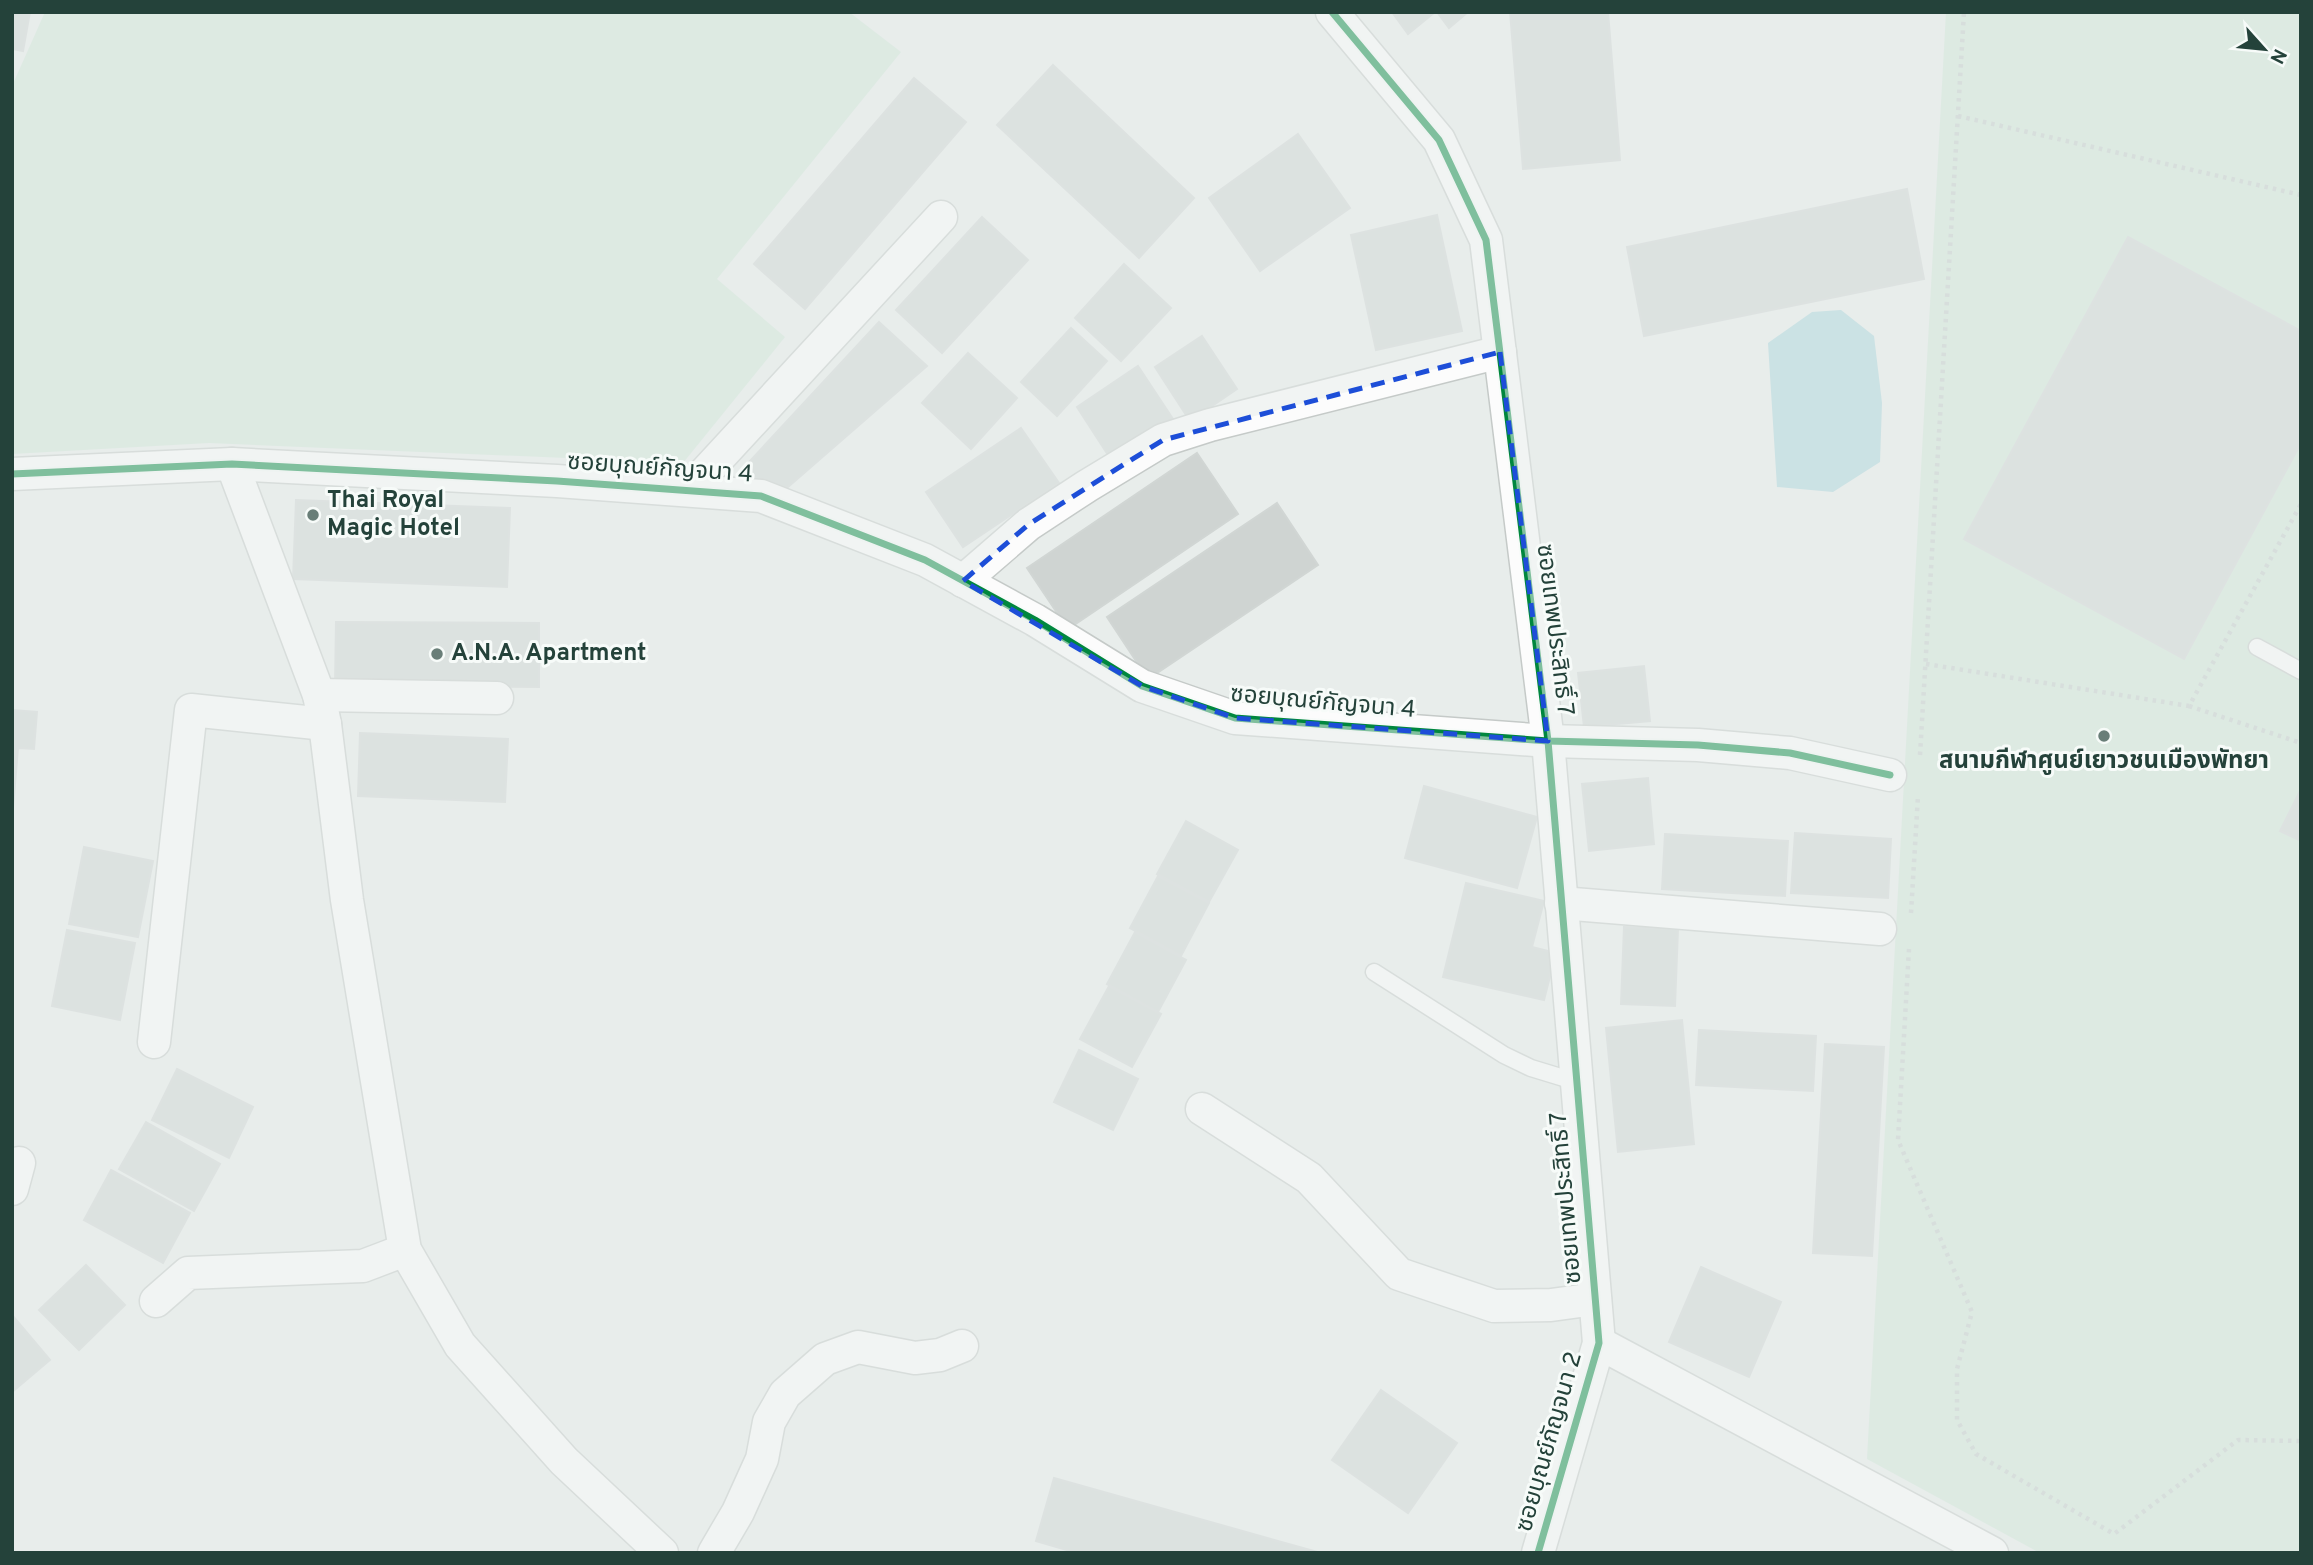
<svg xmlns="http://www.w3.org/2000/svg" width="2313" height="1565" viewBox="0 0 2313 1565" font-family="Overpass,'Noto Sans Thai',sans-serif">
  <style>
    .green { fill: #d1e6d8 }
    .water { fill: #a9d4db }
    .building { fill: #cfd4d2; stroke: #d1d6d4; stroke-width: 2 }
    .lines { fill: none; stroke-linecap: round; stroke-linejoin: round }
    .lane-casing { stroke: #c5cac8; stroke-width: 19 }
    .street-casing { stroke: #c5cac8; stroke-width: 35 }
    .path { stroke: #c3ccca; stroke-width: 4.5; stroke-dasharray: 3.5 5; stroke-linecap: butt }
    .lane { stroke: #fcfcfc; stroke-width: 16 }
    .street { stroke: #fcfcfc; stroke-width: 32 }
    .cycleway-casing { stroke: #f7fbf9; stroke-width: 11 }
    .cycleway { stroke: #00873e; stroke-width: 7 }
    .marked { fill: none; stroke: #1d4ed8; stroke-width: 5; stroke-dasharray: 14 9; stroke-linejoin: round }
    .poi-dot { fill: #697e78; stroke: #f7fbf9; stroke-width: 2.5 }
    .labels { text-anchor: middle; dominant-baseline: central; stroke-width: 6; stroke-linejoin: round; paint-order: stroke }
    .street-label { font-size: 24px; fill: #24423a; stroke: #f7fbf9 }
    .poi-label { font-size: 24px; font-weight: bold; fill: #24423a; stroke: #f7fbf9; text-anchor: start }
  </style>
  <rect width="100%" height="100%" fill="#e8edeb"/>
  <!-- green -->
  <g class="green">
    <polygon points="45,12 849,12 901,52 717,279 785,337 683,463 209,443 12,454 12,86"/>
    <polygon points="1946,12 2301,12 2301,1553 2040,1553 1867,1459"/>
  </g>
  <!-- water -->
  <polygon class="water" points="1841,310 1874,336 1882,403 1880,462 1833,492 1777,487 1768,343 1812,312"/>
  <!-- building -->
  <g class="building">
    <polygon points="12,12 30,12 23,51 12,49"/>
    <polygon points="1392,12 1435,12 1408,34"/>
    <polygon points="1437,12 1468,12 1449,28"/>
    <polygon points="1510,12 1608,12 1620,160 1523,169"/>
    <polygon points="1053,65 1194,198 1139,258 997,125"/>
    <polygon points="914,78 966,122 805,309 754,264"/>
    <polygon points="1298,134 1350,208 1260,271 1209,198"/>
    <polygon points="1907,189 1924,279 1644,336 1627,247"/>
    <polygon points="1437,215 1462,331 1376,350 1351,235"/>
    <polygon points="982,217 1028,260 942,353 896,310"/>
    <polygon points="2128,237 2301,331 2301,443 2184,659 1964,539"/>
    <polygon points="1124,264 1171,308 1121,361 1075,318"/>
    <polygon points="879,322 927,366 787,488 737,475"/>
    <polygon points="1071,328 1107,361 1057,416 1021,382"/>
    <polygon points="1202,336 1237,389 1190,421 1155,367"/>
    <polygon points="968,353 1017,398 971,449 922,403"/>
    <polygon points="1138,366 1173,419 1112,461 1077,407"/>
    <polygon points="1021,428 1059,483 963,547 926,492"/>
    <polygon points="1197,453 1238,514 1068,629 1027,568"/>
    <polygon points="296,500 510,508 507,587 293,579"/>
    <polygon points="1277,503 1318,565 1148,679 1107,617"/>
    <polygon points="336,622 539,623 539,687 335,686"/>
    <polygon points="1644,666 1650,721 1584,727 1578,673"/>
    <polygon points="12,710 37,712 34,749 18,748 12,820"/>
    <polygon points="360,733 508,739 505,802 358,796"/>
    <polygon points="1648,778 1654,844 1589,851 1582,784"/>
    <polygon points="1424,786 1537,817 1517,888 1405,858"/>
    <polygon points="2301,789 2301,841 2280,831"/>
    <polygon points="1186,821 1238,850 1209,902 1157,874"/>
    <polygon points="1795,833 1891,839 1888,898 1791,893"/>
    <polygon points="1665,834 1788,841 1785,896 1662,889"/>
    <polygon points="84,847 153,861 138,937 69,924"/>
    <polygon points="1158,876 1209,903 1181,956 1130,928"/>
    <polygon points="1466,883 1544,901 1532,947 1556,953 1544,1000 1443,977"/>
    <polygon points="1624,927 1678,929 1675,1006 1621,1004"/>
    <polygon points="67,930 135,943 120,1020 52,1006"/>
    <polygon points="1135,932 1186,960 1158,1012 1107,984"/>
    <polygon points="1109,986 1161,1014 1132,1067 1080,1039"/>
    <polygon points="1682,1020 1694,1144 1618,1152 1606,1028"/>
    <polygon points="1699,1030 1816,1036 1813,1091 1696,1085"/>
    <polygon points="1825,1044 1884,1047 1872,1256 1813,1253"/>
    <polygon points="1079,1050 1138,1079 1113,1130 1054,1102"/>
    <polygon points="177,1069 253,1107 229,1158 152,1120"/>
    <polygon points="146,1122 220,1164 194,1211 119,1169"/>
    <polygon points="111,1170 190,1213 163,1263 84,1220"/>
    <polygon points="86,1265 125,1305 79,1350 39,1310"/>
    <polygon points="1701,1267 1781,1302 1749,1377 1669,1342"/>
    <polygon points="12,1315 50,1360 12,1392"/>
    <polygon points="1381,1390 1457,1443 1408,1513 1332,1460"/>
    <polygon points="1054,1478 1321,1553 1077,1553 1036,1541"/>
  </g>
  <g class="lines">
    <defs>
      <g id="lane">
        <polyline points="2257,647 2301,671"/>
        <polyline points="1374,972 1504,1055 1531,1068 1577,1082"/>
      </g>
      <g id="street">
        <polyline points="1332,12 1439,140 1486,240 1548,741 1599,1343 1538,1553"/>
        <polyline points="232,464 319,695 325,724 347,900 405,1250 460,1345 564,1461 662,1553"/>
        <polyline points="12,474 232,464 557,481 761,496 925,560 1035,620 1142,686 1235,718 1548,741 1698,745 1790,753 1890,775"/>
        <polyline points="689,490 941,217"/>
        <polyline points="963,581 1029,524 1087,486 1163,440 1210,425 1500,352"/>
        <polyline points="319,695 497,698"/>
        <polyline points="1561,903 1880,929"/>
        <polyline points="154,1042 191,710 325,724"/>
        <polyline points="1202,1109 1309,1178 1399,1274 1494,1306 1551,1305 1595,1299"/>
        <polyline points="12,1189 19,1163"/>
        <polyline points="156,1301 188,1273 363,1266 405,1250"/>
        <polyline points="1599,1343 1992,1553"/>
        <polyline points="714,1553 738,1512 762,1459 769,1422 785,1394 825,1359 858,1347 915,1358 940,1355 962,1346"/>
      </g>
    </defs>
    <!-- lane casing -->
    <use href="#lane" class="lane-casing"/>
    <!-- street casing -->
    <use href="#street" class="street-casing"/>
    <!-- path -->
    <g class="path">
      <polyline points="1958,116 2301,195"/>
      <polyline points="1926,664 2189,706 2301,504"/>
      <polyline points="2189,706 2301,743"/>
      <polyline points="1920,755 1964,12"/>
      <polyline points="1911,913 1918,796"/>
      <polyline points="1909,949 1898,1140 1972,1312 1957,1369 1957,1420 1976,1454 2114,1534 2238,1440 2301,1441"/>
    </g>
    <!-- lane -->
    <use href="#lane" class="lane"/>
    <!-- street -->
    <use href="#street" class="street"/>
    <defs>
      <g id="cycleway">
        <polyline points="1332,12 1439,140 1486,240 1548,741 1599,1343 1538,1553"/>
        <polyline points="12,474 232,464 557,481 761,496 925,560 1035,620 1142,686 1235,718 1548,741 1698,745 1790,753 1890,775"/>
      </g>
    </defs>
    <!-- cycleway casing -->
    <use href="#cycleway" class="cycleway-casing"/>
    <!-- cycleway -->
    <use href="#cycleway" class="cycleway"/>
  </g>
  <!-- marked area -->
  <path d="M0 0H2313V1565H0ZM1500,352L1548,741L1235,718L1142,686L963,581L1029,524L1163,440Z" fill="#e8edeb" fill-opacity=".55" fill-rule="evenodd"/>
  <path class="marked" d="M1500,352L1548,741L1235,718L1142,686L963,581L1029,524L1163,440Z"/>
  <!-- markers -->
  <g class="poi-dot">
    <circle cx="313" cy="515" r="7"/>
    <circle cx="437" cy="654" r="7"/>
    <circle cx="2104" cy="736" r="7"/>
  </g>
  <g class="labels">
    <!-- street labels -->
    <g class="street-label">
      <text transform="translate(660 469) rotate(4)">ซอยบุณย์กัญจนา 4</text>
      <text transform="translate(1554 630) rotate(83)">ซอยเทพประสิทธิ์ 7</text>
      <text transform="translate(1323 703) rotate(5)">ซอยบุณย์กัญจนา 4</text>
      <text transform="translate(1567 1198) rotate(-95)">ซอยเทพประสิทธิ์ 7</text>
      <text transform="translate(1550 1442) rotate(-74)">ซอยบุณย์กัญจนา 2</text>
    </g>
    <!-- poi labels -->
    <g class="poi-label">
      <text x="327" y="501">Thai Royal<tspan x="327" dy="28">Magic Hotel</tspan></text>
      <text x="451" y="654">A.N.A. Apartment</text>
      <text x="2104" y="762" text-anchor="middle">สนามกีฬาศูนย์เยาวชนเมืองพัทยา</text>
    </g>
  </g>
  <!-- border -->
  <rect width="2313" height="1565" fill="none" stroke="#24423a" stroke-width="28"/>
  <!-- north arrow -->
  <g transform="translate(2264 49) rotate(117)" stroke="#f7fbf9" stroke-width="5" paint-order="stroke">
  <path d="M0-5L12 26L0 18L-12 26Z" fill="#24423a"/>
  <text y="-10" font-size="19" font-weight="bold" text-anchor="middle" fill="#24423a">N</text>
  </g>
</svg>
